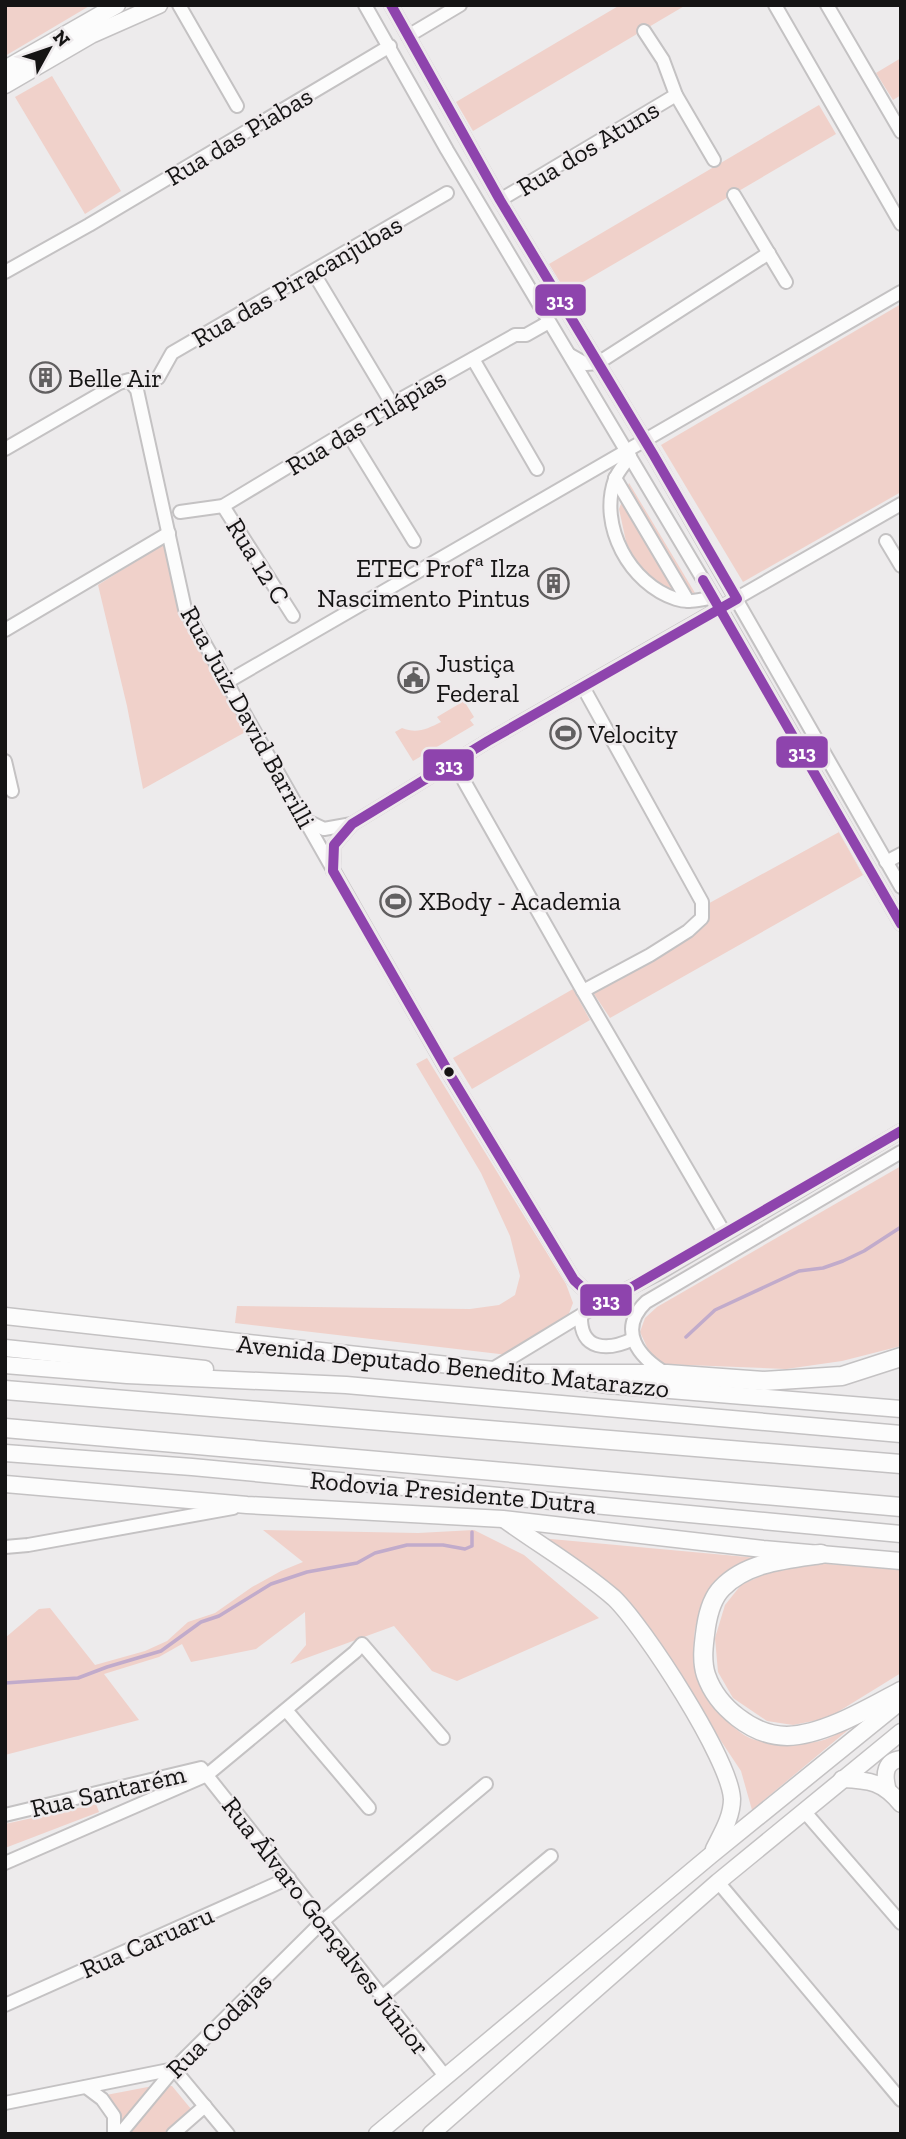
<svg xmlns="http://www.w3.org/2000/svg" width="906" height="2139" viewBox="0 0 906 2139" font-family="'Zilla Slab',serif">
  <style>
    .green { fill: #f0d1ca }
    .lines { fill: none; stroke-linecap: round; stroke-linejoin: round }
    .stream { stroke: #c1abcb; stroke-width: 3.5 }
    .minor-casing { stroke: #c4c2c3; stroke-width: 16 }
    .major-casing { stroke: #c4c2c3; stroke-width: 19 }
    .highway-casing { stroke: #c4c2c3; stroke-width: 21 }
    .minor { stroke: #fcfcfc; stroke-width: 12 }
    .major { stroke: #fcfcfc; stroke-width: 16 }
    .highway { stroke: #fcfcfc; stroke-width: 18 }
    .bus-1-casing { stroke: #eeeaec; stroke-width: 16 }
    .bus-1 { stroke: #8e44ad; stroke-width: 10 }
    .bus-dot { fill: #151414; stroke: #eeeaec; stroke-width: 2.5 }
    .labels { text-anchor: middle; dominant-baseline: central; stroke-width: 5; stroke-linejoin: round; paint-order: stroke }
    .street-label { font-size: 26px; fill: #151414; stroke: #eeeaec }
    .poi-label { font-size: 26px; fill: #151414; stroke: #eeeaec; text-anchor: start }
    .line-badge { stroke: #eeeaec; stroke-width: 2.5 }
    .badge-label { font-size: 19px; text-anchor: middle; font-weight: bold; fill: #fff }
  </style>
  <rect width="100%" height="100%" fill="#edebec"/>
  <!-- green -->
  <g class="green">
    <polygon points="5,5 91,5 5,56"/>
    <polygon points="620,5 686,5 473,131 456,102"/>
    <polygon points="901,58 901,95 893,100 876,73"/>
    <polygon points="52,76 121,191 85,214 15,97"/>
    <polygon points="819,105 836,134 566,292 549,264"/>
    <polygon points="901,304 901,492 743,582 661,445"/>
    <polygon points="629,483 695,593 670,591 640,569 627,546 619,509"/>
    <polygon points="168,541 183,610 249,730 143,789 127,706 98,585"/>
    <path d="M464,701L474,717L470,720L474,725L413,761L395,732L402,728C417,734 427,729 441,722L437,717Z"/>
    <polygon points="839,832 863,875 610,1018 590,988 696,928 704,906"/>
    <polygon points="573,989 590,1020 472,1089 453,1058"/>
    <polygon points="427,1058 566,1284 573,1303 568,1316 508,1355 235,1323 237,1306 470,1309 499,1305 515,1295 520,1276 510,1236 481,1173 416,1064"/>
    <polygon points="901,1166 901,1346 842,1361 786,1369 661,1364 651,1356 640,1332 645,1318 657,1307"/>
    <polygon points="263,1530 418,1533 474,1530 524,1555 599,1618 457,1681 432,1671 394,1626 290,1664 306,1645 305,1612 256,1649 191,1662 182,1644 159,1657 104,1674 139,1720 5,1755 5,1638 39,1609 50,1608 95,1665 145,1651 167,1641 188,1622 215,1613 252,1587 281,1571 303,1562"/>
    <path d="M540,1538L758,1558C749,1561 737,1565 729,1571C686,1606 683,1669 717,1710C727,1721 741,1736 755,1740C774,1744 801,1745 820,1741C832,1738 844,1730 854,1725L752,1810L741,1771L635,1612Z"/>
    <polygon points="816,1563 901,1570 901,1673 828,1718 793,1725 767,1721 733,1698 718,1672 715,1638 725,1605 741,1585 765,1574"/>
    <polygon points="96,1804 99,1812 5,1848 5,1824"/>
    <path d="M153,2086H172L191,2109L163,2134H126C119,2118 119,2107 106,2095Z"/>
  </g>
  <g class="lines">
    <!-- stream -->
    <g class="stream">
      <polyline points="686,1337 715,1310 799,1271 823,1268 843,1261 864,1251 901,1227"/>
      <polyline points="5,1683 78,1678 107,1667 161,1651 201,1622 219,1616 271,1584 307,1572 357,1563 375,1553 407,1545 443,1545 465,1549 472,1546 472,1532"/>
    </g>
    <defs>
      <g id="minor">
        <polyline points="179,5 237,106"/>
        <polyline points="365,5 447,150 720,608 901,924"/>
        <polyline points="391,5 500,200 653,454 901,887"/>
        <polyline points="775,5 901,224"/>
        <polyline points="827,5 901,132"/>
        <polyline points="644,31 663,60 676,95 714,160"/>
        <polyline points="408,36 460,5"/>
        <polyline points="734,195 786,282"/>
        <polyline points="500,200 676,95"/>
        <polyline points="5,272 89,225 390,46"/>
        <polyline points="313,272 392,404"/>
        <polyline points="570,355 586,364 598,363 769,253"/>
        <polyline points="473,359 537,469"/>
        <polyline points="158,378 172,353 447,193"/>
        <polyline points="347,432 414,541"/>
        <polyline points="5,449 119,383 129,380 137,390 185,609 444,1065 574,1280 587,1292 606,1300"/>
        <path d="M630,456C625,464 618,471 615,479C598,526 630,584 676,599C688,603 701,600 713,597"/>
        <polyline points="615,478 688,601"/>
        <polyline points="223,506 293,616"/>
        <polyline points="180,512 223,506 392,404 515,335 526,335 549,322"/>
        <polyline points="886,541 901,566"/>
        <polyline points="5,630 169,533"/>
        <polyline points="227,682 901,292"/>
        <polyline points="470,753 463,766 464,781 583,991 725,1234"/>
        <polyline points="5,761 12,791"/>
        <polyline points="303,819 324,829 352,824"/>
        <polyline points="886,862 901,854"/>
        <polyline points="333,871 334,845 352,824 488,741 901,504"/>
        <polyline points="583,991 650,955 688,931 702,918 702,902 583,687"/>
        <path d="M581,1316C580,1351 608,1351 633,1339"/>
        <polyline points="491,1370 606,1300 661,1272 901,1131"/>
        <path d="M667,1374C638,1357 617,1330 646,1302L901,1152"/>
        <polyline points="5,1547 28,1545 233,1508"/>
        <polyline points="286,1710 369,1808"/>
        <polyline points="804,1811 901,1923"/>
        <polyline points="5,1815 201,1768 445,2076"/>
        <polyline points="5,1863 207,1775 355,1652 362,1644 443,1738"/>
        <polyline points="718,1882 901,2100"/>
        <polyline points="383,1996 551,1856"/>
        <polyline points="5,2005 289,1878"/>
        <polyline points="174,2069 228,2134"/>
        <polyline points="86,2087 102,2099 114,2116 114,2134"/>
        <polyline points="5,2103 174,2069"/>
        <polyline points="120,2134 174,2069 323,1921 486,1784"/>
        <polyline points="173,2134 205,2106"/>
      </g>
      <g id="major">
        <polyline points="5,69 117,5"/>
        <polyline points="5,85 91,35 159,5"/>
        <polyline points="5,1316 539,1375"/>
        <polyline points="5,1348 205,1369"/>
        <polyline points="5,1365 127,1375 346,1385 901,1434"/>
        <polyline points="571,1380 609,1385 901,1409"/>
        <polyline points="5,1453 192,1467 901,1534"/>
        <polyline points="5,1484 247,1505 503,1519 763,1549 901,1561"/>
        <path d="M505,1520C541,1546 581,1569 614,1598C644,1627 730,1759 732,1799C732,1817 722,1833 714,1849"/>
        <path d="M842,1779C870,1780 883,1782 901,1804"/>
        <path d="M887,1787C884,1774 885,1761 901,1759"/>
        <polyline points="377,2134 711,1855 901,1701"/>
        <polyline points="431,2134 718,1882 901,1732"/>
      </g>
      <g id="highway">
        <polyline points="528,1374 667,1374 764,1381 842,1376 901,1357"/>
        <polyline points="5,1390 901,1464"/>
        <polyline points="5,1428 901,1507"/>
        <path d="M821,1554C787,1559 747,1562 722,1588C712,1598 708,1614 706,1627C704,1642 701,1660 706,1675C717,1707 753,1736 787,1736C824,1735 869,1708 901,1691"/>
      </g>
    </defs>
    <!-- minor casing -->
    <use href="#minor" class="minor-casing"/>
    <!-- major casing -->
    <use href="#major" class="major-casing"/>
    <!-- highway casing -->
    <use href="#highway" class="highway-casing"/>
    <!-- minor -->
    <use href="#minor" class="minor"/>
    <!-- major -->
    <use href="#major" class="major"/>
    <!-- highway -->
    <use href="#highway" class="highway"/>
    <defs>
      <g id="bus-1">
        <polyline points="391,5 500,200 653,454 737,599 488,741 352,824 334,845 333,871 449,1073 574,1280 587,1292 606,1300 632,1287 901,1131"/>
        <polyline points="703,580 901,924"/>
      </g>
    </defs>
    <!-- bus-1 casing -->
    <use href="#bus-1" class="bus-1-casing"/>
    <!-- bus-1 -->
    <use href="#bus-1" class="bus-1"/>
  </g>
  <!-- icons -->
  <defs>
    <symbol id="building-ring" viewBox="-11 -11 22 22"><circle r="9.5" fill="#eeeaec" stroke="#615f60" stroke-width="1.5"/><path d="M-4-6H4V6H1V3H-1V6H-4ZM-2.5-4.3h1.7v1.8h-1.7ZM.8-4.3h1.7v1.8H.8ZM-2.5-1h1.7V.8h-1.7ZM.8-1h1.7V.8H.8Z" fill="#615f60"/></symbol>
    <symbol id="civic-ring" viewBox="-11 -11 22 22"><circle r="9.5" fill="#eeeaec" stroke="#615f60" stroke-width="1.5"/><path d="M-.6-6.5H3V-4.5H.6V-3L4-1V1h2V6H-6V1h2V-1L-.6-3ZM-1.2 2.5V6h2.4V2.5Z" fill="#615f60"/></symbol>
    <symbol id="stadium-ring" viewBox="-11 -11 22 22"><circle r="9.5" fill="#eeeaec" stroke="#615f60" stroke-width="1.5"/><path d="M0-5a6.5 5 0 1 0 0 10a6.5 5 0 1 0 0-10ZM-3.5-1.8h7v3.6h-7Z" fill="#615f60"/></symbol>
  </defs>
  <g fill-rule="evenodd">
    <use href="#building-ring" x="28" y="360" width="35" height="35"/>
    <use href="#building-ring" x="536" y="566" width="35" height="35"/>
    <use href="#civic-ring" x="396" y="660" width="35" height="35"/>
    <use href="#stadium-ring" x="548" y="716" width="35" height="35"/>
    <use href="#stadium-ring" x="378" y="884" width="35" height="35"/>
  </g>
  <!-- markers -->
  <circle class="bus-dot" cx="449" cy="1072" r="6"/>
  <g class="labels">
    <!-- street labels -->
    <g class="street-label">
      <text transform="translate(239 136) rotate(-31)">Rua das Piabas</text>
      <text transform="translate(588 148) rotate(-31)">Rua dos Atuns</text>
      <text transform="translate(297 281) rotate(-30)">Rua das Piracanjubas</text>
      <text transform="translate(366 422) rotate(-31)">Rua das Tilápias</text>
      <text transform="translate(258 561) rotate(58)">Rua 12 C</text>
      <text transform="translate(248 717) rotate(61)">Rua Juiz David Barrilli</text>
      <text transform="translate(453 1366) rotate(6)">Avenida Deputado Benedito Matarazzo</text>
      <text transform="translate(453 1492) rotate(5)">Rodovia Presidente Dutra</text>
      <text transform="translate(108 1791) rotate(-13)">Rua Santarém</text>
      <text transform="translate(326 1926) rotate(52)">Rua Álvaro Gonçalves Júnior</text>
      <text transform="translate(147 1942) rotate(-24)">Rua Caruaru</text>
      <text transform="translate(219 2025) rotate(-45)">Rua Codajas</text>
    </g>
    <!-- poi labels -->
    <g class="poi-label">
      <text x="68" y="378">Belle Air</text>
      <text x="530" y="568" text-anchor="end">ETEC Profª Ilza<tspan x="530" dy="30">Nascimento Pintus</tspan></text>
      <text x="436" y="663">Justiça<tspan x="436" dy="30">Federal</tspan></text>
      <text x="588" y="734">Velocity</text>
      <text x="419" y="901">XBody - Academia</text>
    </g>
  </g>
  <g class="line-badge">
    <rect x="534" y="283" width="53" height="34" rx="7" fill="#8e44ad"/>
    <rect x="775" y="735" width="54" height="34" rx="7" fill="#8e44ad"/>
    <rect x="422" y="748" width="53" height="34" rx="7" fill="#8e44ad"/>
    <rect x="579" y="1283" width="54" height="34" rx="7" fill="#8e44ad"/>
  </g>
  <g class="badge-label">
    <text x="560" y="307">313</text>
    <text x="802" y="759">313</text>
    <text x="449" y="772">313</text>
    <text x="606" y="1307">313</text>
  </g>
  <!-- border -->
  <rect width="906" height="2139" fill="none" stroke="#151414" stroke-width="14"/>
  <!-- north arrow -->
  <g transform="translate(49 49) rotate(50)" stroke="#eeeaec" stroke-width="5" paint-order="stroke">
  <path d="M0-5L12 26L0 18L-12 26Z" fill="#151414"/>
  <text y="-10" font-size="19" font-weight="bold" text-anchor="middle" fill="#151414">N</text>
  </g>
</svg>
